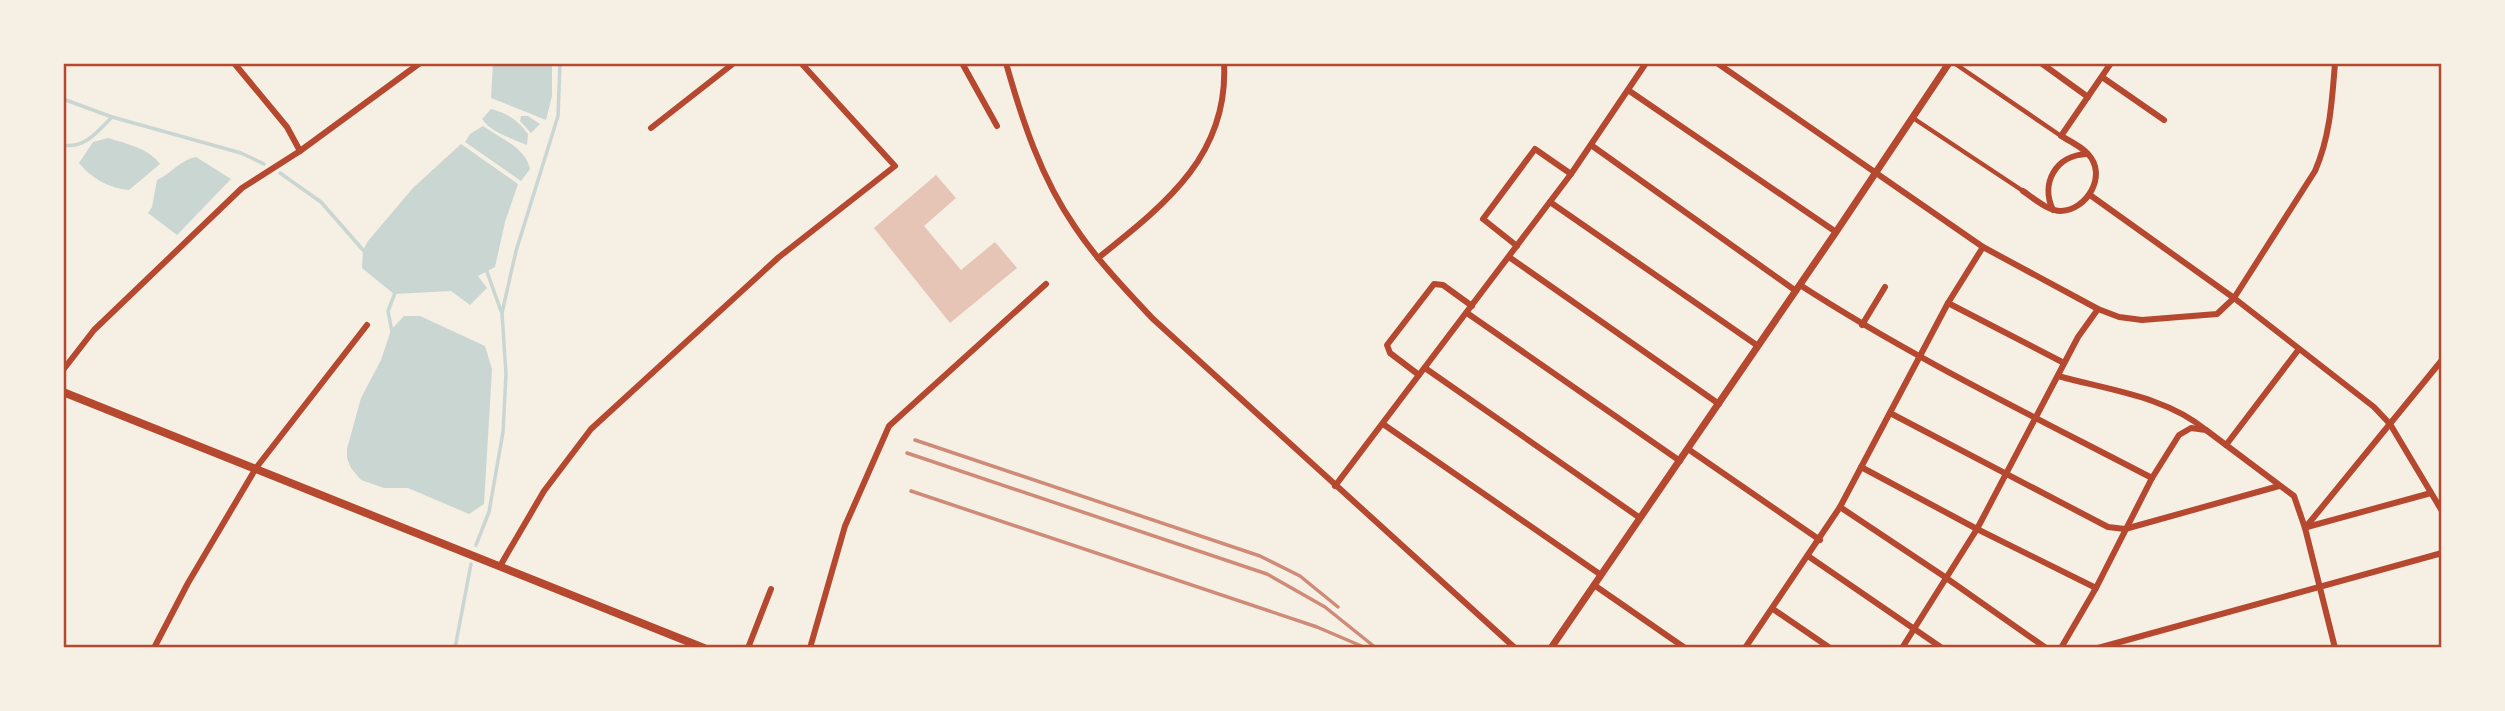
<svg xmlns="http://www.w3.org/2000/svg" width="2505" height="711" viewBox="0 0 2505 711" font-family="'IBM Plex Serif',serif">
  <style>
    .water { fill: #c9d6d2 }
    .lines { fill: none; stroke-linecap: round; stroke-linejoin: round }
    .stream { stroke: #c9d6d2; stroke-width: 3.5 }
    .building { fill: #e6c5b7 }
    .pedestrian { stroke: #b5482f; stroke-width: 4.5 }
    .minor { stroke: #b5482f; stroke-width: 6 }
    .tertiary { stroke: #b5482f; stroke-width: 7 }
    .secondary { stroke: #b5482f; stroke-width: 8 }
    .rail { stroke: #cf8b77; stroke-width: 3.5 }
    .neatline { fill: none; stroke: #b5482f; stroke-width: 2.5 }
  </style>
  <rect width="100%" height="100%" fill="#f6efe4"/>
  <!-- water -->
  <g class="water">
    <polygon points="493,63 552,63 552,96 546,120 491,98"/>
    <path d="M491,109C507,113 518,120 528,134L527,145C511,138 492,133 482,119Z"/>
    <polygon points="521,116 528,116 540,124 531,133 520,121"/>
    <path d="M483,126C500,138 526,148 530,169L521,181L465,142L470,134Z"/>
    <path d="M108,138C127,144 148,148 160,164L129,190C109,188 92,179 79,163L93,142Z"/>
    <polygon points="461,144 518,184 505,222 495,267 478,276 487,288 470,305 451,291 394,294 362,268 363,250 368,241 413,188"/>
    <path d="M196,157L231,179L177,235L148,213L152,207L157,180C172,173 180,160 196,157Z"/>
    <polygon points="404,316 420,316 485,346 492,369 484,504 469,514 408,488 384,488 361,480 351,468 347,458 347,449 361,398 381,360 391,330"/>
  </g>
  <g class="lines">
    <!-- stream -->
    <g class="stream">
      <polyline points="63,99 112,117 241,153 264,164"/>
      <path d="M63,145C85,149 98,131 112,117"/>
      <polyline points="280,173 321,202 363,250 366,251"/>
      <polyline points="486,269 501,311"/>
      <polyline points="392,332 388,311 395,293"/>
      <polyline points="476,545 489,512 503,432 506,374 502,313 516,251 558,116 560,63"/>
      <polyline points="455,648 471,564"/>
    </g>
  </g>
  <!-- building -->
  <polygon class="building" points="936,175 956,198 924,226 961,270 995,242 1017,268 950,323 874,228"/>
  <g class="lines">
    <!-- pedestrian -->
    <g class="pedestrian">
      <polyline points="1954,63 2061,136"/>
      <polyline points="1913,118 2023,191"/>
    </g>
    <!-- minor -->
    <g class="minor">
      <polyline points="234,63 287,127 300,151"/>
      <polyline points="962,63 997,126"/>
      <path d="M1006,63C1022,120 1041,178 1075,227C1097,260 1125,289 1152,318L1515,648"/>
      <path d="M1717,63L1983,247L2098,309L2119,317L2142,320L2217,314L2234,298L2315,171C2330,137 2332,101 2335,63"/>
      <polyline points="2041,63 2088,97"/>
      <polyline points="2102,77 2164,120"/>
      <polyline points="1628,90 1836,232"/>
      <polyline points="651,128 734,63"/>
      <polyline points="1591,145 1796,291"/>
      <path d="M2023,191C2033,198 2048,211 2061,211C2087,210 2108,175 2088,154C2082,147 2070,141 2061,136L2111,63"/>
      <polyline points="2090,195 2234,298 2374,407 2390,424 2442,511"/>
      <polyline points="1550,202 1758,346"/>
      <path d="M2053,210C2040,183 2056,155 2087,154"/>
      <polyline points="1517,246 1483,219 1535,149 1571,174"/>
      <polyline points="1509,257 1719,404"/>
      <path d="M1098,258C1164,205 1229,156 1224,63"/>
      <path d="M1800,285C1913,358 2033,416 2152,478"/>
      <polyline points="1948,303 2064,363"/>
      <polyline points="1467,313 1680,461"/>
      <polyline points="1862,325 1885,287"/>
      <polyline points="1425,368 1640,518"/>
      <polyline points="63,370 94,330 242,188 300,151 420,63"/>
      <polyline points="1419,375 1390,353 1387,345 1434,284 1443,285 1472,306"/>
      <path d="M2058,376C2108,390 2165,396 2206,430"/>
      <polyline points="1890,413 2108,527 2125,529 2279,486"/>
      <polyline points="1383,424 1601,575"/>
      <polyline points="2226,445 2299,349"/>
      <polyline points="1688,449 1820,540"/>
      <polyline points="1861,467 1977,529 2096,588"/>
      <polyline points="1335,486 1571,174 1646,63"/>
      <polyline points="1840,507 1942,575 2046,648"/>
      <polyline points="2307,527 2431,493"/>
      <polyline points="2305,528 2442,360"/>
      <polyline points="1808,556 1942,648"/>
      <polyline points="500,566 544,491 591,429 779,257 895,166 801,63"/>
      <polyline points="1594,585 1685,648"/>
      <polyline points="1773,609 1830,648"/>
      <polyline points="154,648 188,583 256,468 367,325"/>
      <polyline points="748,648 771,589"/>
      <polyline points="810,648 845,526 889,426 1046,284"/>
      <polyline points="1745,648 1840,507 1948,303 1983,247"/>
      <polyline points="1902,648 1977,529 2078,337 2098,309"/>
      <polyline points="2061,648 2096,588 2152,478 2179,435 2191,428 2206,430 2294,496 2305,528 2335,648"/>
      <polyline points="2098,648 2442,553"/>
    </g>
    <!-- tertiary -->
    <polyline class="tertiary" points="1551,648 1836,232 1949,63"/>
    <!-- secondary -->
    <polyline class="secondary" points="63,392 704,648"/>
    <!-- rail -->
    <g class="rail">
      <polyline points="915,440 1260,556 1300,576 1338,607"/>
      <polyline points="907,453 1267,574 1325,607 1376,648"/>
      <polyline points="911,491 1317,627 1366,648"/>
    </g>
  </g>
  <!-- border -->
  <rect width="2505" height="711" fill="none" stroke="#f6efe4" stroke-width="130"/>
  <rect x="65" y="65" width="2375" height="581" class="neatline"/>
</svg>
